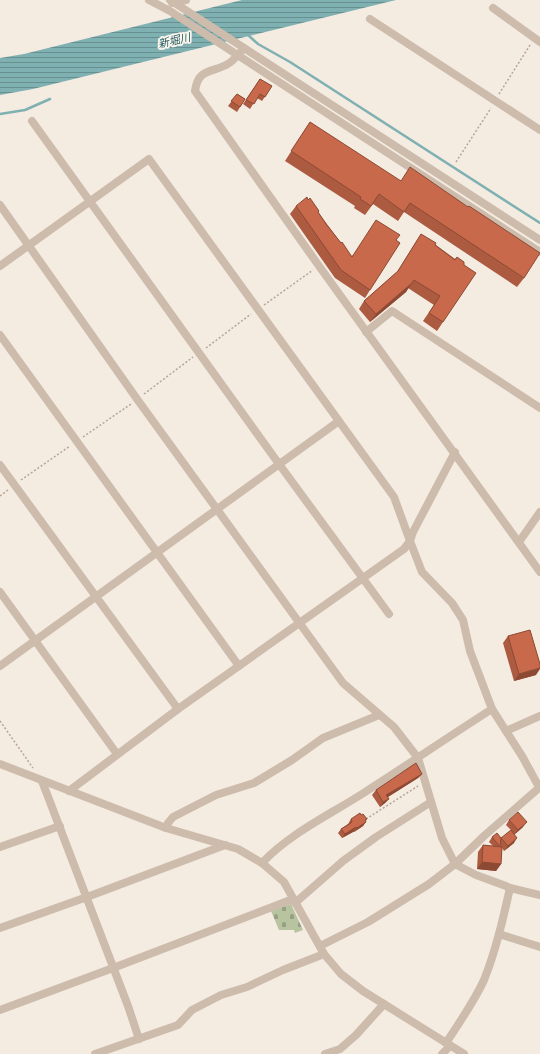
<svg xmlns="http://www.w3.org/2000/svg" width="540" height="1054" viewBox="0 0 540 1054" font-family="Manrope,'Noto Sans JP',sans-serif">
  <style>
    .cemetery { fill: url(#cemetery-stones) }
    .water { fill: url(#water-rules) }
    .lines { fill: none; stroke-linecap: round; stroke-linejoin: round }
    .stream { stroke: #7fb0b2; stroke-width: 2.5 }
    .path { stroke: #b9a596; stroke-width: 1.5; stroke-dasharray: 2 2; stroke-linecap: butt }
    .minor { stroke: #cdbbac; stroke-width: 8 }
    .wall { fill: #ac5a40 }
    .shaded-wall { fill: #8c4a34 }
    .building { fill: #c8694b; stroke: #8c4a34 }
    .labels { text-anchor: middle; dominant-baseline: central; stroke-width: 3.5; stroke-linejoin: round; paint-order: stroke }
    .water-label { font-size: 11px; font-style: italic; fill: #1f5a5e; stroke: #fbf5ee }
  </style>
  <defs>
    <pattern id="cemetery-stones" width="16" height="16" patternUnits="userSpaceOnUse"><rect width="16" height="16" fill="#b8c4a0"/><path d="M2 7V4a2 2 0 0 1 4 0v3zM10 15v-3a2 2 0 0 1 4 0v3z" fill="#97a083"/></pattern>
    <pattern id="water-rules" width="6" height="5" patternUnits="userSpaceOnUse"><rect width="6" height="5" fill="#7fb0b2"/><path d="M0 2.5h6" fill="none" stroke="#699091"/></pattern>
  </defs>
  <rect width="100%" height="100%" fill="#f4ebe1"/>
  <!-- cemetery -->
  <polygon class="cemetery" points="291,904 303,930 295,933 294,930 279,930 271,911"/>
  <!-- water -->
  <polygon class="water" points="242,0 396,0 33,89 0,95 0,58 24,54"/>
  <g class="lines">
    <!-- stream -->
    <g class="stream">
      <polyline points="248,35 258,44 290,62 540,223"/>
      <polyline points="0,114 25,110 50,99"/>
    </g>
    <!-- path -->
    <g class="path">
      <polyline points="499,94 530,45"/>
      <polyline points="456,162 491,108"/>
      <polyline points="264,305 313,270"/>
      <polyline points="206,348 251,314"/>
      <polyline points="144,394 193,357"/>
      <polyline points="83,437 131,404"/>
      <polyline points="21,480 70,446"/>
      <polyline points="0,496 8,490"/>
      <polyline points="0,721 33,768"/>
      <polyline points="366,819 418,786"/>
    </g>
    <!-- minor -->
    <g class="minor">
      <polyline points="149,0 170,11 540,252"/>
      <polyline points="170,0 540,240"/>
      <polyline points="172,3 186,0"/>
      <polyline points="493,8 540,42"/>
      <polyline points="370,19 540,130"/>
      <path d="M244,48C239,54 233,62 226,65C210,73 198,69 195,91L319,266L540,572"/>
      <polyline points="32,121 279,464 389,614"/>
      <polyline points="0,205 137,399 343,683 394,727 418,758 442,838 455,864 476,875 506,886 510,888 540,895"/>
      <polyline points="0,266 149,159 394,497 410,541 422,572 452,603 463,620 470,651 492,709 522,756 539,787"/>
      <polyline points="366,332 392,311 540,408"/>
      <polyline points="0,335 239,666"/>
      <polyline points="0,465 178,709"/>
      <polyline points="519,542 540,512"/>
      <polyline points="0,592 117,754"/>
      <polyline points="0,666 339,421"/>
      <polyline points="506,731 540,716"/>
      <polyline points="0,764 166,828 238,849 262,863 284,882 324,954 341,974 363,991 464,1054"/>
      <polyline points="42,781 128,1006 139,1039"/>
      <polyline points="69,791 178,709 404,549 410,541 413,532 455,452"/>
      <polyline points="166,828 168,823 173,817 216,795 254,783 292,760 323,738 379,715"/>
      <polyline points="0,847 60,826"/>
      <path d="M262,863C289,834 329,815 362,794C406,766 448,737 492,709"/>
      <polyline points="295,903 343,861 376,837 431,802"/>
      <polyline points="0,928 87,897 225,845"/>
      <polyline points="499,934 540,947"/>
      <polyline points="320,946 368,922 429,884 455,864 484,836 540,787"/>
      <polyline points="0,1010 113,968 293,899"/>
      <path d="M446,1043C459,1023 474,1002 484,980C496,950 503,919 510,888"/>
      <polyline points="95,1054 178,1025 192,1010 221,995 247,987 283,970 324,954"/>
      <polyline points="325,1054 340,1049 356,1035 384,1004"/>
      <polyline points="442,1054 450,1046"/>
    </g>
  </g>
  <!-- wall -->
  <g class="wall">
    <polygon points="260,79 272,86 262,101 257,98 250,109 243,104"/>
    <polygon points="237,94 245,99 237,112 228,106"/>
    <polygon points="310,122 524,278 517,287 404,212 398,221 373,204 365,215 354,208 355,206 285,161"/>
    <polygon points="296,206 318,212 341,243 351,256 396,240 370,290 365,298 335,278 290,214"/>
    <polygon points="421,234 455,259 457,257 443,322 437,331 423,321 434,305 408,288 406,292 370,322 359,309 364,301 397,272"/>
    <polygon points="508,636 536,675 514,681 503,643"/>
    <polygon points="422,774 418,778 388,797 389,799 385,803 380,807 372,795 376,790"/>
    <polygon points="351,819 366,821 363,826 354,832 353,832 342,838 338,833 341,829 348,824"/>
    <polygon points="509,820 523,827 514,835 514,843 504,851 502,848 501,864 496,871 477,869 478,852 483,845 493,846 489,842 492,837 501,839 511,830 506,825"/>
  </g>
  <!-- shaded-wall -->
  <g class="shaded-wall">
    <polygon points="412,283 406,292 370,322 376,314"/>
    <polygon points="540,668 540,669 536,675 514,681 519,674"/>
    <polygon points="422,774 418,778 383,800 386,795"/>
    <polygon points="389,799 385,803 380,807 383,802"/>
    <polygon points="367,819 364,824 366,822 363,826 354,832 357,828"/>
    <polygon points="527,822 523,827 514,835 518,830"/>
    <polygon points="356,827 353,832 342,838 345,834"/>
    <polygon points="517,838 514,843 504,851 508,846"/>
    <polygon points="482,862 501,864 496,871 477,869"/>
  </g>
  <!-- building -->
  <g class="building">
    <polygon points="260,79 272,86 265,97 260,94 254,104 246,100"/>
    <polygon points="237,94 245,99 240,107 231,101"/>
    <polygon points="310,122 401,181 410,167 468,207 469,206 540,253 524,278 410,203 404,212 379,194 371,206 360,199 361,197 291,151"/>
    <polygon points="307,197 308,200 310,198 319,211 318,212 326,224 341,243 342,242 352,257 376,220 400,235 396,240 400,243 370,290 341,270 296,206"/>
    <polygon points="421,234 436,243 435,245 455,260 457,257 464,262 464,265 476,273 443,322 429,313 440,296 414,280 412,283 376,314 364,301 398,271"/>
    <polygon points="530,630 540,664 540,668 519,674 508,636"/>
    <polygon points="416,763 422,774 386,795 389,799 383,802 376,790"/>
    <polygon points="518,812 527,822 518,830 509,820"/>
    <polygon points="360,813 361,815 363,814 367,819 365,820 366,822 357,828 356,827 345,834 341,829 351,823 352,821 351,819"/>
    <polygon points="511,830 517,838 508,846 501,838"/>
    <polygon points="497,833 501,838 500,847 492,837"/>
    <polygon points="483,845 502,847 501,864 482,862"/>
  </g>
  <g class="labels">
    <!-- water labels -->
    <g class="water-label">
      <text transform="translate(174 40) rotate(-13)">新堀川</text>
    </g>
  </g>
</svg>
